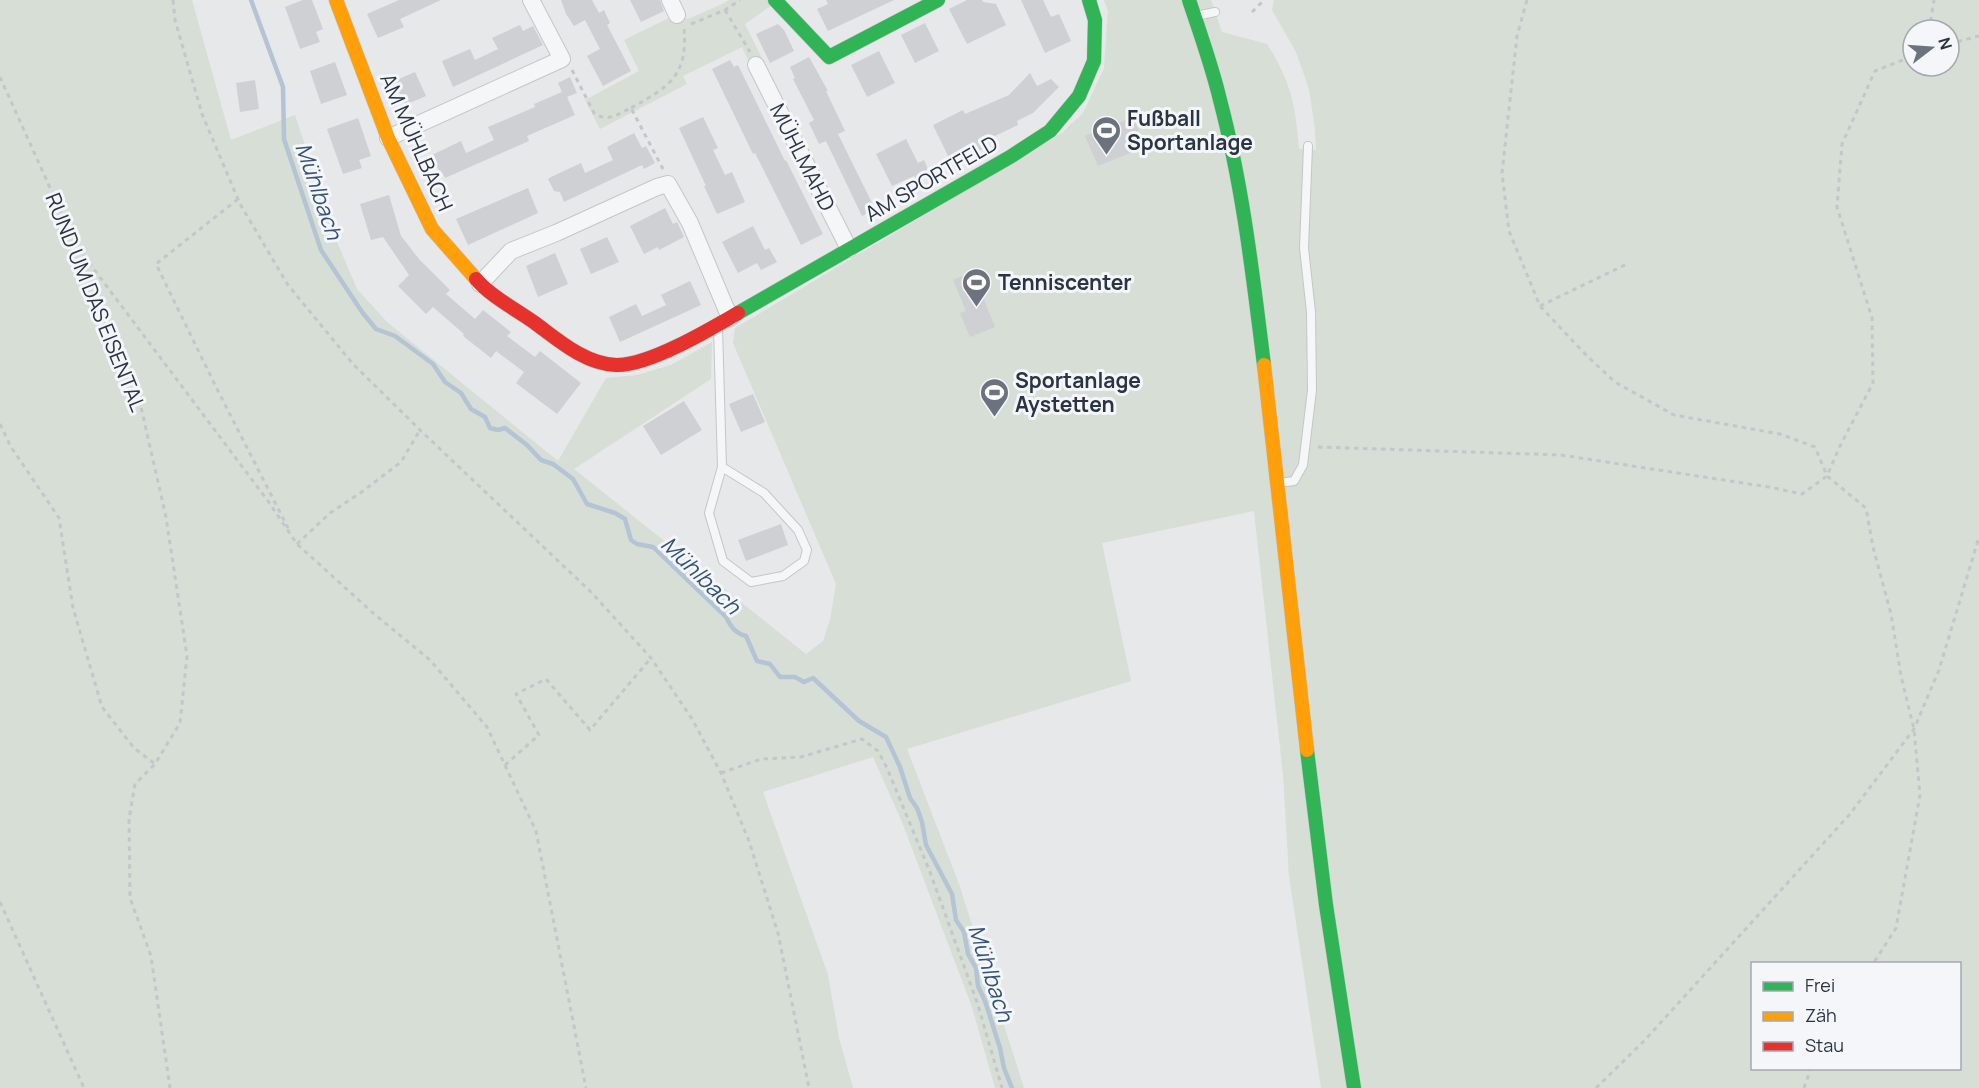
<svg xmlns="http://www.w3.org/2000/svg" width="1979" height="1088" viewBox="0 0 1979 1088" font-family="Manrope,sans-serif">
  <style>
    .green { fill: #d6ded6; fill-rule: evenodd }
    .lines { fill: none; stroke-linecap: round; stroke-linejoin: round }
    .stream { stroke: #b4c4d5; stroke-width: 4.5 }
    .building { fill: #ced0d3 }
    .lane-casing { stroke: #c4c6c8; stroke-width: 10 }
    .street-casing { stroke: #c4c6c8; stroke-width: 18 }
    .fast-casing { stroke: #c4c6c8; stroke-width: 15 }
    .slow-casing { stroke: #c4c6c8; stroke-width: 15 }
    .jam-casing { stroke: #c4c6c8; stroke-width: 15 }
    .path { stroke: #c5c6ca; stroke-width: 3; stroke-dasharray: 4.5 4.5; stroke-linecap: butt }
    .lane { stroke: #f5f6f7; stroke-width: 8 }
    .street { stroke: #f5f6f7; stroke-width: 16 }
    .fast { stroke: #30b455; stroke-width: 14 }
    .slow { stroke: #ff9f0a; stroke-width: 14 }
    .jam { stroke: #e5322d; stroke-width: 14 }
    .labels { text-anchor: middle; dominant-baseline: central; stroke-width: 6; stroke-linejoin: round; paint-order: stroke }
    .poi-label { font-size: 21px; font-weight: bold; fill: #2b3445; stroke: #f4f6f9; text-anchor: start }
    .street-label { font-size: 21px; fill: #2b3445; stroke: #f4f6f9 }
    .water-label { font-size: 22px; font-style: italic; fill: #34527a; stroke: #f4f6f9 }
  </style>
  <rect width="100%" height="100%" fill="#e6e8ea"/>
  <!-- green -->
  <g class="green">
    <path d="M0,0H192L231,140L295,115L337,242L357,289L387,322L558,461L606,378L637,375L671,365L712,342L711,379L574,469L806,654L823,641L830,620L836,584L733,343L735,328L1062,133L1083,113L1104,68L1108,11L1104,0H1211L1222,32L1267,44C1272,52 1277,60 1281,69C1294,95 1297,122 1299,149L1316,150L1315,129L1309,89L1296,52L1272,10L1274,0H1979V1088H1321L1289,876L1283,775L1254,511L1102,543L1131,681L907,749L959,884L1024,1088H995L972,1007L902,822L873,757L763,792L828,975L839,1038L853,1088H0ZM1913,30H1949V66H1913ZM1752,964H1960V1068H1752Z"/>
    <polygon points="729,0 773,0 775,3 745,24 763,60 751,66 742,47 683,76 687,84 600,129 585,100 639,71 624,40 675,15 688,19 720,5"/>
  </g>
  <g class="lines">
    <!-- stream -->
    <path class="stream" d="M251,0L283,87L284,139L321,250L362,312L376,329L395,336L433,364L445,382L461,393L471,409L485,417L490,428L498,430L505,428L527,445L541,460L553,464L573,479L587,504L615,513L625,519L631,540L637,544L653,547L726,617C731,627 735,633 746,636L757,661L770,664L780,677H795L804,682L813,678L859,721L886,737L900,767L910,798L917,808L922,822L926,845L952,894L956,920L964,932L968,954L976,968L978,986L985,1001L1000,1048L1004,1068L1012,1088"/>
  </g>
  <!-- building -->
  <g class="building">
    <polygon points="303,0 312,0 323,29 316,32 320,42 300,49 285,7"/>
    <polygon points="399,0 441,0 400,19 404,27 378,38 367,14"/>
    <polygon points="561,0 592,0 599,13 604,10 610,23 607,25 631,71 603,86 587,56 600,49 585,20 574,26 566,14"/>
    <polygon points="630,0 660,0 664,11 641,22"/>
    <polygon points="826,0 894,0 828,31 817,9 828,4"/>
    <polygon points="967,0 982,0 983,2 996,4 1006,25 967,44 949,9"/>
    <polygon points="1021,0 1043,0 1051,17 1059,14 1071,41 1045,53"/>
    <polygon points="925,23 939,51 915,63 901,35"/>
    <polygon points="778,24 784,30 794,51 770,63 756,34"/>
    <polygon points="520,25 523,31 533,26 543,45 453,87 442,61 470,49 475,60 498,49 492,38"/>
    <polygon points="879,51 895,83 867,97 851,65"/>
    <polygon points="809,57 828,91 826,91 845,131 838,134 875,209 862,216 826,141 819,144 809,123 814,120 793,79 795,78 790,67"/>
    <polygon points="730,60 734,67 738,65 785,161 786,160 823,234 801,245 755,153 753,154 712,69"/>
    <polygon points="335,62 347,95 321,104 310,71"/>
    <polygon points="415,72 426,96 405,105 394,81"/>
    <polygon points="1030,73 1037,86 1051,79 1059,87 1033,113 1017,121 1018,125 980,143 983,149 958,161 956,158 950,160 933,125 963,110 965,114 1009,95"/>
    <polygon points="570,77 577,93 567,97 575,115 527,136 529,141 445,178 442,172 440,173 432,155 461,141 466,153 494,140 488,127 535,107 534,104 562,92 558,83"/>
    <polygon points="255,80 259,109 240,112 236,83"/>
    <polygon points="703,117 718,148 713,150 725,175 732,172 745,202 717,214 704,186 706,186 679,128"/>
    <polygon points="1133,117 1145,147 1098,166 1085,136"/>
    <polygon points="358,118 371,156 359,160 362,168 343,174 327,129"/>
    <polygon points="634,133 642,148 646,146 655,163 644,169 642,165 564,202 560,192 554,191 548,179 551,177 581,163 585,173 613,160 607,147"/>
    <polygon points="906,139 918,163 924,160 930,174 917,181 914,176 892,186 876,154"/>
    <polygon points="528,188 538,213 468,245 456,219"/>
    <polygon points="389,195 401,236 419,259 450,290 446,294 475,319 483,310 511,332 507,336 535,357 540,351 581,383 557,414 516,383 524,372 496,351 491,358 463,336 464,334 433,307 426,314 398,286 409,275 383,237 371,240 360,204"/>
    <polygon points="665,208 673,224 677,222 684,237 659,250 658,247 644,254 630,226"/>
    <polygon points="753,226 765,250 769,248 777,262 761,270 757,263 738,273 722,242"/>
    <polygon points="607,237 619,262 591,274 580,249"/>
    <polygon points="555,253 568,284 538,297 526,266"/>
    <polygon points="973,272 995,327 970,337 960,313 966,311 953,280"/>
    <polygon points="690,281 701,305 620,342 609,317 636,304 642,316 666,305 661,295"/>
    <polygon points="753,394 765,422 741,432 729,404"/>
    <polygon points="684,401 702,430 661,455 643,426"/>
    <polygon points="781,524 788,545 746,561 738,540"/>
  </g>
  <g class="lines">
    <defs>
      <g id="lane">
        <polyline points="1196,16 1215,12"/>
        <polyline points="718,328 722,467 709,513 723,561 751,582 783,576 804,561 807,550 798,530 764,493 722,467"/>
        <polyline points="1279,483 1294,481 1303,465 1312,390 1311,312 1304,248 1308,146"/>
      </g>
      <g id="street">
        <polyline points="670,0 677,15"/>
        <polyline points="756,65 849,249"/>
        <polyline points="388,138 562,59 531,0"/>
        <polyline points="480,284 511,251 556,233 657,187 668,184 690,223 730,318"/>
      </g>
      <g id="fast">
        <polyline points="775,0 829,57 938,0"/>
        <path d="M1189,0C1200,33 1212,66 1220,100C1243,187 1253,277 1264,365"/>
        <polyline points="738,313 1010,157 1050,131 1079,96 1094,61 1095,20 1089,0"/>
        <polyline points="1307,750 1326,905 1354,1088"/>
      </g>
      <g id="slow">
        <polyline points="336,0 388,138 432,229 476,279"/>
        <polyline points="1264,365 1307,750"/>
      </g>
      <path id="jam" d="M476,279C490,296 517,310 535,323C558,340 585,364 616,365C648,366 709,330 738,313"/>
    </defs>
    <!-- lane casing -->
    <use href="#lane" class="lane-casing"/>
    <!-- street casing -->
    <use href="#street" class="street-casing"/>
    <!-- fast casing -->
    <use href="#fast" class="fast-casing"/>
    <!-- slow casing -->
    <use href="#slow" class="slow-casing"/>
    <!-- jam casing -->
    <use href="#jam" class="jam-casing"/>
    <!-- path -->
    <g class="path">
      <polyline points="173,0 175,20 202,114 240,204 288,285 353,364 420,430 591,592 651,658 692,719 721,773 749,841 778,933 809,1088"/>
      <polyline points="1527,0 1517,36 1502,173 1509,231 1540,306 1587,356 1615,382 1674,415 1780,434 1815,447 1827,476 1866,508 1873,547 1891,614 1901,676 1914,729 1920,795 1896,928 1873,964"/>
      <polyline points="725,10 750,52"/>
      <polyline points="1252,12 1264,0"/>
      <polyline points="691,24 725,10 740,0"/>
      <polyline points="1929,30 1934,0"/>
      <polyline points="1949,44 1979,36"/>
      <path d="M572,70L594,113C607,123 618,114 631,108L663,169"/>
      <polyline points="0,77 75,243 138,394 166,517 187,656 180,723 155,764 135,784 129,819 130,898 151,956 170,1088"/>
      <path d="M631,108C670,86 688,76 684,27"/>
      <polyline points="238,199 156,264 217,389 288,528"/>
      <polyline points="78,248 268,501 297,544 373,613 430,660 487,727 536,831 586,1088"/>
      <polyline points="1540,306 1629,263"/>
      <polyline points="0,424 11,447 59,518 73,608 102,707 134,748 155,764"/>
      <polyline points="1318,447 1561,455 1769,487 1802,494 1827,476 1840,446 1873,383 1872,318 1837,207 1842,144 1875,71 1913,56"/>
      <polyline points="297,544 330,513 363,491 401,462 420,430"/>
      <polyline points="505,765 539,735 516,694 546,679 590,730 651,658"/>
      <polyline points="721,773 761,759 801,757 862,739 878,751 887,768 930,872 978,1005 1002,1088"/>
      <polyline points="0,902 84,1088"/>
      <polyline points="1596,1088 1644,1041 1850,814 1914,729 1939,670 1979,537"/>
      <polyline points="1804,1088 1811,1068"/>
    </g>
    <!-- lane -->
    <use href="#lane" class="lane"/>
    <!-- street -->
    <use href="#street" class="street"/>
    <!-- fast -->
    <use href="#fast" class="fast"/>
    <!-- slow -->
    <use href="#slow" class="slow"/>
    <!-- jam -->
    <use href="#jam" class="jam"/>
  </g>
  <!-- icons -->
  <defs>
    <symbol id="stadium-pin" viewBox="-11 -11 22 30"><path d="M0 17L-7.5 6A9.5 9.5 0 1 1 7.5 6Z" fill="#6c737f" stroke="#f4f6f9"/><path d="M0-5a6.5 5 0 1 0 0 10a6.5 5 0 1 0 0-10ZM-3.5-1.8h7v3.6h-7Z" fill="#fff"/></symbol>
  </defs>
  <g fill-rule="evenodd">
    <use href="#stadium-pin" x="1090" y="114" width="33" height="45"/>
    <use href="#stadium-pin" x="960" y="266" width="33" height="45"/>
    <use href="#stadium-pin" x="978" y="376" width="33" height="45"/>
  </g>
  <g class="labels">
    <!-- poi labels -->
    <g class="poi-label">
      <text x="1127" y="118">Fußball<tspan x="1127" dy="24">Sportanlage</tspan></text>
      <text x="998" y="282">Tenniscenter</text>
      <text x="1015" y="380">Sportanlage<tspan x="1015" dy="24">Aystetten</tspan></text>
    </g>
    <!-- street labels -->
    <g class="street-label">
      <text transform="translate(417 142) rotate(66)">AM MÜHLBACH</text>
      <text transform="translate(803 157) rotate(63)">MÜHLMAHD</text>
      <text transform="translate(931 178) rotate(-30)">AM SPORTFELD</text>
      <text transform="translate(96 302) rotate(68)">RUND UM DAS EISENTAL</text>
    </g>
    <!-- water labels -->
    <g class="water-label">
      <text transform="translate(319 191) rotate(71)">Mühlbach</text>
      <text transform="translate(701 575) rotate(44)">Mühlbach</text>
      <text transform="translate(991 973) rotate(72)">Mühlbach</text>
    </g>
  </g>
  <!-- legend -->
  <rect x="1751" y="962" width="210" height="108" fill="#f4f6f9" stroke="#a4a8b1" stroke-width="1.5"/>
  <rect x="1763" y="982" width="30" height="9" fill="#30b455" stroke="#a4a8b1" stroke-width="1.5"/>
  <text x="1805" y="992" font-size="18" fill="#2b3445">Frei</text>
  <rect x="1763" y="1012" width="30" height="9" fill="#ff9f0a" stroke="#a4a8b1" stroke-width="1.5"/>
  <text x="1805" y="1022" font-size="18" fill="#2b3445">Zäh</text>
  <rect x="1763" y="1042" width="30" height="9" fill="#e5322d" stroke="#a4a8b1" stroke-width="1.5"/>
  <text x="1805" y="1052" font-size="18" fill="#2b3445">Stau</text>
  <!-- north arrow -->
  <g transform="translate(1931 48) rotate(73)"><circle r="28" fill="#f4f6f9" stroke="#a4a8b1" stroke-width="1.5"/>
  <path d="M0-4.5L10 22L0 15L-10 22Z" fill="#6c737f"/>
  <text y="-9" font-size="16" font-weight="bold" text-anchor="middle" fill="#2b3445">N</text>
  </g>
</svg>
